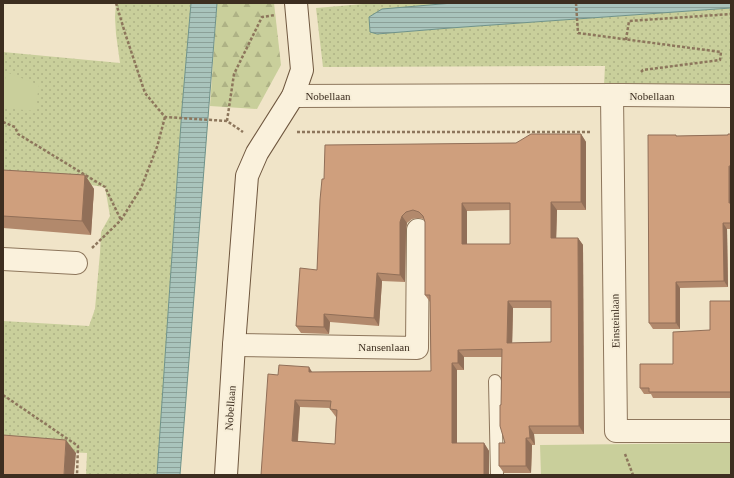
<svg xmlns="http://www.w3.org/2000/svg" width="734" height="478" viewBox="0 0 734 478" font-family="Georgia,serif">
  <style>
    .grass { fill: url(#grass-dots) }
    .forest { fill: url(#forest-firs) }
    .park { fill: #c9cf9b }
    .water { fill: url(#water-rules); stroke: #6f938a }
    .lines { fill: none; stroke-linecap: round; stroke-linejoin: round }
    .lane-casing { stroke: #8d765c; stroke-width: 14 }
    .street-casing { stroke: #8d765c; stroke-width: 24 }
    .secondary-casing { stroke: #6f573f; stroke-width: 24 }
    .path { stroke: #8d765c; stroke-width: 2.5; stroke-dasharray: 3 2; stroke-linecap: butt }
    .lane { stroke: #faf1dc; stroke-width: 12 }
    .street { stroke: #faf1dc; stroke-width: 22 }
    .secondary { stroke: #faf1dc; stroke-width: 22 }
    .wall { fill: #b2896c; fill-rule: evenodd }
    .shaded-wall { fill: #916f58 }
    .building { fill: #cf9f7d; stroke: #916f58; fill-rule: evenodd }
    .labels { text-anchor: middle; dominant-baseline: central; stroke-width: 4; stroke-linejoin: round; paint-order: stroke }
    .street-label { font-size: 11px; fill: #3d2e20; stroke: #f7eed8 }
  </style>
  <defs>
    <pattern id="grass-dots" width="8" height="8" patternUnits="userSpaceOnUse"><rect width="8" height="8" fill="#c9cf9b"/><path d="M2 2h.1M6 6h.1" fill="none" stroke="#aeb285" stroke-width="1.8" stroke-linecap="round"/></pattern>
    <pattern id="forest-firs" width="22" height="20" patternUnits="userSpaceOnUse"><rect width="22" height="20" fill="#c9cf9b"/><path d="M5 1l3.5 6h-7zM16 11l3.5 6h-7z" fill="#aeb285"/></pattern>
    <pattern id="water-rules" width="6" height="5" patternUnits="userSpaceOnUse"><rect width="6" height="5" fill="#a9c4bc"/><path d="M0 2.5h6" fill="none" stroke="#8ba098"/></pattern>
  </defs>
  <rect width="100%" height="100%" fill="#f0e4c8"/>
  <!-- grass -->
  <g class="grass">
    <polygon points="116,3 191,3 182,108 157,475 86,475 87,453 3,448 3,321 89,326 95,309 100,253 101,232 110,216 105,187 52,180 3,178 3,52 120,63 116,34 115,17"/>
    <polygon points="375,3 453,3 382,10 369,17 377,34 450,28 731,8 731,84 604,85 605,66 323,67 316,8"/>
  </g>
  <!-- forest -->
  <polygon class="forest" points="217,3 274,3 281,65 257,109 210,106"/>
  <!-- park -->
  <g class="park">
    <polygon points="6,72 39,85 35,111 3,108 3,97"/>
    <polygon points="731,443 731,475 541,475 540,445"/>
  </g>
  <!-- water -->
  <g class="water">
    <polygon points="191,3 217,3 180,475 157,475 182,108"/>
    <polygon points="453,3 731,3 731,8 450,28 377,34 370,32 369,17 382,9"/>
  </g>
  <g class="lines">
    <defs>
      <polyline id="lane" points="495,381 497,475"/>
      <g id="street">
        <polyline points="293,96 621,95 731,96"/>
        <polyline points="612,96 616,431 731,431"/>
        <polyline points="3,259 76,263"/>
        <polyline points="234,345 417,348 418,230"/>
      </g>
      <polyline id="secondary" points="226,475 234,345 247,176 257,153 293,96 302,70 296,3"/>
    </defs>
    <!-- lane casing -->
    <use href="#lane" class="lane-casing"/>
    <!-- street casing -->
    <use href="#street" class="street-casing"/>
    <!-- secondary casing -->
    <use href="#secondary" class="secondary-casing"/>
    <!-- path -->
    <g class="path">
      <polyline points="116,3 125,33 145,93 165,117 227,121 243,132"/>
      <polyline points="576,3 578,33 721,52 720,60 643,70 641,72"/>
      <polyline points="626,40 629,21 731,14"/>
      <polyline points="227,121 234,74 262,17 275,15"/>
      <polyline points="3,122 15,127 18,134 105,187 121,220"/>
      <polyline points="297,132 590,132"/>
      <polyline points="92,248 121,220 141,188 157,147 165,117"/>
      <polyline points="3,395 78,446 77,475"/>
      <polyline points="625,454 633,475"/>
    </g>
    <!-- lane -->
    <use href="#lane" class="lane"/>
    <!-- street -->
    <use href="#street" class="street"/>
    <!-- secondary -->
    <use href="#secondary" class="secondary"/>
  </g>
  <!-- wall -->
  <g class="wall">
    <path d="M581,134L586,142V210H557L556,238H578L583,245L584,434H534L535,445H532L531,473H504L499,466L505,443L501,405L502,357H464V370H457V443H484L489,451V475H261L278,375L312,372L431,371L430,302L425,295V222L424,219L418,218L412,219L407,223L406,230L405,282L382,281L379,326L330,322L329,334L301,333L296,326L317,270L324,179L516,143ZM510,210V244H467V211ZM513,308H551V342L512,343ZM300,407L330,408V409L336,417L335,444L298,441Z"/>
    <polygon points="731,134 731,229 727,229 728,287 680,288 680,329 653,329 649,323 677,136 728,135"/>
    <polygon points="3,170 85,175 94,189 91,235 3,228"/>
    <polygon points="731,301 731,398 653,398 651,394 644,394 640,388 673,364 710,330"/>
  </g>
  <!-- shaded-wall -->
  <g class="shaded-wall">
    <polygon points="581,134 586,142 586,210 581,202"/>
    <polygon points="729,166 731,169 731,206 729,203"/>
    <polygon points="85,175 94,189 91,235 82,221"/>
    <polygon points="551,202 557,210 556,246 551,238"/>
    <polygon points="462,203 467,211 467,251 462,244"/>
    <polygon points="402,216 407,223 406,230 405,282 400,275 400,222"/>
    <polygon points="723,223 727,229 728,287 724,281"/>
    <polygon points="578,238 583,245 584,434 579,426"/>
    <polygon points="377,273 382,281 379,326 374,318"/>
    <polygon points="676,282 680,288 680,329 676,323"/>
    <polygon points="508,301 513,308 512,351 507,343"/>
    <polygon points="324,314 330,322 329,334 324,327"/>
    <polygon points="458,350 464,357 464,370 458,363"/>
    <polygon points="452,363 457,370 457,450 452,443"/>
    <polygon points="309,367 314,375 309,372"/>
    <polygon points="295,400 300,407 297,448 292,441"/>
    <polygon points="529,426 534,434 535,445 530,438"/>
    <polygon points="526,438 532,445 531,473 526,466"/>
    <polygon points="66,440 76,453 74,475 64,475"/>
    <polygon points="484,443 489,451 489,475 484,475"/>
  </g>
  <!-- building -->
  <g class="building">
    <path d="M531,134H581V202H551V238H578L579,426H529L530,438H526V466H499V443H505L500,426V405H501L502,349L458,350V363H452V443H484V475H261L268,374L278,375L279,365L309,367V372L431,371L430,295H425V222L423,216L419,212L413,210L406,212L402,216L400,222V275L377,273L374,318L324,314V327L296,326L300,268L317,270L320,200L322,179H324L325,145L516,143ZM462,203H510V244H462ZM508,301H551V342L507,343ZM295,400L331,401L330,409L337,410L335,444L292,441Z"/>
    <polygon points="728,134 731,134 731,166 729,166 729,203 731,203 731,223 723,223 724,281 676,282 676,323 649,323 648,135 676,135 676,136 728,135"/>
    <polygon points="3,170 85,175 82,221 3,216"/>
    <polygon points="710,301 731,301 731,392 649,392 649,388 640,388 640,364 673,364 673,332 710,330"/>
    <polygon points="3,435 66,440 64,475 3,475"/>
  </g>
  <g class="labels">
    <!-- street labels -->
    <g class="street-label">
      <text x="328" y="96">Nobellaan</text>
      <text x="652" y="96">Nobellaan</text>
      <text transform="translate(615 321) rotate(-91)">Einsteinlaan</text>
      <text x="384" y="347">Nansenlaan</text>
      <text transform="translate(230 408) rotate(-86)">Nobellaan</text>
    </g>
  </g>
  <!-- border -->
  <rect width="734" height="478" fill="none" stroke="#3d2e20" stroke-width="8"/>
</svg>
